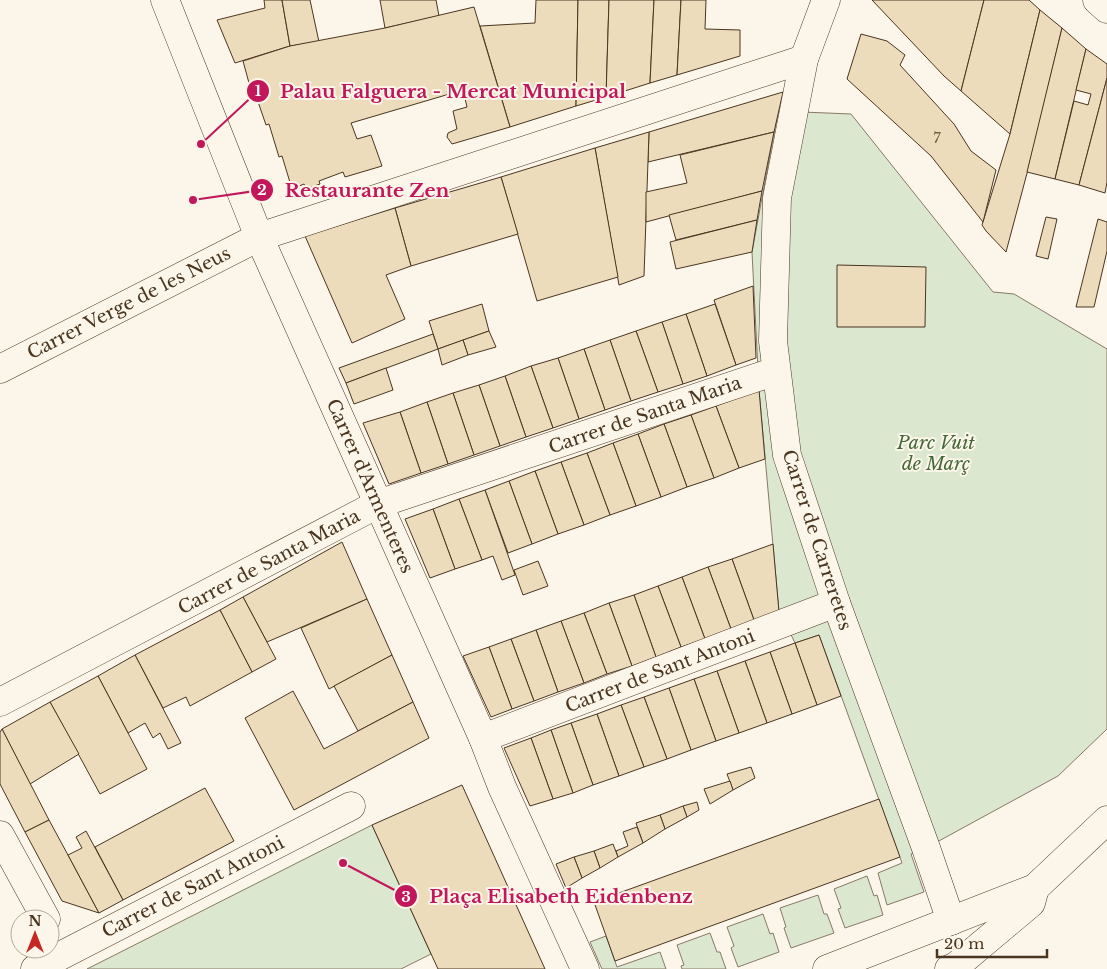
<svg xmlns="http://www.w3.org/2000/svg" width="1107" height="969" viewBox="0 0 1107 969" font-family="'Libre Baskerville',serif">
  <style>
    .green { fill: #dce7d0; stroke: #887966 }
    .building { fill: #ecdcbc; stroke: #4a3520 }
    .lines { fill: none; stroke-linecap: round; stroke-linejoin: round }
    .street-casing { stroke: #4a3520; stroke-width: 29 }
    .secondary-casing { stroke: #4a3520; stroke-width: 29 }
    .primary-casing { stroke: #4a3520; stroke-width: 29 }
    .street { stroke: #fbf6e9; stroke-width: 28 }
    .secondary { stroke: #fbf6e9; stroke-width: 28 }
    .primary { stroke: #fbf6e9; stroke-width: 28 }
    .labels { text-anchor: middle; dominant-baseline: central; stroke-width: 4; stroke-linejoin: round; paint-order: stroke }
    .number-label { font-size: 15px; fill: #725f47 }
    .street-label { font-size: 18px; fill: #4a3520; stroke: #fbf6e9 }
    .park-label { font-size: 18px; font-style: italic; fill: #436837; stroke: #fbf6e9 }
    .leader { fill: none; stroke: #c2185b; stroke-width: 2 }
    .callout-dot { fill: #c2185b; stroke: #fbf6e9; stroke-width: 2 }
    .mark-label { font-size: 15px; text-anchor: middle; font-weight: bold; fill: #fff }
    .callout-label { font-size: 19px; text-anchor: middle; font-weight: bold; fill: #c2185b; stroke: #fbf6e9; stroke-width: 4; stroke-linejoin: round; paint-order: stroke }
  </style>
  <rect width="100%" height="100%" fill="#fbf6e9"/>
  <!-- green -->
  <g class="green">
    <polygon points="778,111 851,114 993,292 1014,294 1107,349 1107,729 1058,776 926,848 911,854 924,892 887,905 878,873 902,863 819,635 795,643 785,622 779,612 759,390 752,252"/>
    <polygon points="372,825 431,954 401,969 87,969"/>
    <polygon points="867,876 874,896 877,895 883,915 845,928 838,909 841,908 834,889"/>
    <polygon points="818,895 824,914 827,914 834,933 791,948 784,928 786,927 780,908"/>
    <polygon points="763,914 770,934 773,933 779,952 738,967 731,948 734,946 727,927"/>
    <polygon points="710,933 717,952 720,952 726,969 682,969 681,966 684,965 677,945"/>
    <polygon points="606,936 617,967 660,952 666,969 602,969 590,942"/>
  </g>
  <!-- building -->
  <g class="building">
    <polygon points="264,0 282,0 290,46 235,63 217,20 265,8"/>
    <polygon points="282,0 310,0 319,42 290,46"/>
    <polygon points="380,0 436,0 439,16 385,28"/>
    <polygon points="536,0 578,0 576,106 510,127 480,26 535,23"/>
    <polygon points="578,0 609,0 606,97 576,106"/>
    <polygon points="609,0 654,0 650,83 606,97"/>
    <polygon points="654,0 681,0 677,75 650,83"/>
    <polygon points="681,0 706,0 705,29 740,30 740,56 677,75"/>
    <polygon points="872,0 984,0 961,91 944,76"/>
    <polygon points="984,0 1029,0 1040,10 1010,134 961,91"/>
    <polygon points="474,7 510,127 452,144 447,137 448,133 457,129 453,111 467,107 463,90 351,123 357,139 371,135 382,166 345,177 343,172 319,181 320,184 306,189 304,184 292,189 282,156 279,157 269,124 266,125 255,93 252,94 243,61 290,46 385,28"/>
    <polygon points="1040,10 1062,28 1034,147 1006,252 986,231 982,225 1010,134"/>
    <polygon points="1062,28 1086,49 1055,179 1027,172"/>
    <polygon points="861,34 887,41 905,55 900,65 954,124 971,151 996,170 983,222 931,156 847,79"/>
    <polygon points="1086,49 1107,64 1107,78 1079,185 1055,179 1074,101 1088,105 1091,94 1076,90"/>
    <polygon points="1107,78 1107,182 1105,193 1079,185"/>
    <polygon points="783,92 774,132 648,162 649,132"/>
    <polygon points="649,132 644,276 619,285 595,148"/>
    <polygon points="774,132 762,191 646,222 646,192 687,183 680,155"/>
    <polygon points="595,148 618,277 537,301 501,177"/>
    <polygon points="501,177 518,234 411,266 395,208"/>
    <polygon points="762,191 757,220 676,240 669,215"/>
    <polygon points="395,208 411,266 386,275 405,319 352,343 305,236"/>
    <polygon points="1046,217 1057,219 1048,259 1036,256"/>
    <polygon points="1098,219 1107,222 1107,251 1094,307 1076,307"/>
    <polygon points="757,220 752,252 676,269 670,242"/>
    <polygon points="837,265 926,267 925,327 837,327"/>
    <polygon points="753,286 756,358 736,365 714,300"/>
    <polygon points="482,304 489,331 438,349 429,321"/>
    <polygon points="715,304 736,365 707,376 686,314"/>
    <polygon points="686,314 707,376 683,384 662,322"/>
    <polygon points="662,322 683,384 658,392 636,331"/>
    <polygon points="489,331 496,347 468,355 463,340"/>
    <polygon points="636,331 658,392 631,401 610,340"/>
    <polygon points="433,334 438,349 346,383 339,368"/>
    <polygon points="463,340 468,355 442,365 438,349"/>
    <polygon points="610,340 631,401 605,410 584,349"/>
    <polygon points="584,349 605,410 579,419 558,358"/>
    <polygon points="558,358 579,419 553,428 531,366"/>
    <polygon points="531,366 553,428 526,437 505,376"/>
    <polygon points="386,368 393,390 354,404 346,383"/>
    <polygon points="505,376 526,437 500,446 479,385"/>
    <polygon points="479,385 500,446 474,455 453,393"/>
    <polygon points="759,390 765,459 739,468 716,406"/>
    <polygon points="453,393 474,455 448,464 427,402"/>
    <polygon points="427,402 448,464 421,473 400,412"/>
    <polygon points="716,406 739,468 714,478 691,415"/>
    <polygon points="400,412 421,473 389,484 363,423"/>
    <polygon points="691,415 714,478 687,487 664,424"/>
    <polygon points="664,424 687,487 661,497 638,434"/>
    <polygon points="638,434 661,497 636,506 613,443"/>
    <polygon points="613,443 636,506 610,515 587,453"/>
    <polygon points="587,453 610,515 584,525 561,462"/>
    <polygon points="561,462 584,525 558,534 535,471"/>
    <polygon points="535,471 558,534 532,544 509,481"/>
    <polygon points="509,481 532,544 508,553 485,490"/>
    <polygon points="485,490 515,575 502,580 493,556 482,560 459,499"/>
    <polygon points="459,499 482,560 455,569 433,509"/>
    <polygon points="433,509 455,569 430,578 405,519"/>
    <polygon points="342,542 367,599 267,642 243,597"/>
    <polygon points="773,544 779,612 754,620 732,559"/>
    <polygon points="732,559 754,620 731,629 708,567"/>
    <polygon points="538,561 548,586 523,595 514,570"/>
    <polygon points="708,567 731,629 705,639 682,577"/>
    <polygon points="682,577 705,639 681,647 658,586"/>
    <polygon points="658,586 681,647 656,657 634,595"/>
    <polygon points="634,595 656,657 632,666 609,603"/>
    <polygon points="243,597 276,659 252,672 220,610"/>
    <polygon points="367,599 392,655 329,689 301,628"/>
    <polygon points="609,603 632,666 607,674 584,613"/>
    <polygon points="220,610 252,672 190,706 186,697 163,708 135,655"/>
    <polygon points="584,613 607,674 584,683 561,621"/>
    <polygon points="561,621 584,683 558,692 536,630"/>
    <polygon points="536,630 558,692 534,701 511,639"/>
    <polygon points="819,635 841,696 817,705 795,643"/>
    <polygon points="511,639 534,701 512,709 489,647"/>
    <polygon points="795,643 817,705 792,714 770,652"/>
    <polygon points="489,647 512,709 491,717 463,656"/>
    <polygon points="770,652 792,714 767,723 745,661"/>
    <polygon points="135,655 181,743 168,749 160,733 153,738 145,723 128,733 98,676"/>
    <polygon points="392,655 413,702 358,731 334,686"/>
    <polygon points="745,661 767,723 739,733 717,671"/>
    <polygon points="717,671 739,733 716,741 694,679"/>
    <polygon points="98,676 147,769 100,794 50,702"/>
    <polygon points="694,679 716,741 691,750 669,688"/>
    <polygon points="669,688 691,750 667,759 644,697"/>
    <polygon points="293,691 324,749 413,702 429,738 294,810 245,718"/>
    <polygon points="644,697 667,759 644,767 621,705"/>
    <polygon points="50,702 79,754 30,784 2,729"/>
    <polygon points="621,705 644,767 619,776 597,714"/>
    <polygon points="597,714 619,776 593,785 571,723"/>
    <polygon points="571,723 593,785 573,793 551,730"/>
    <polygon points="2,729 49,820 25,832 0,784 0,732"/>
    <polygon points="551,730 573,793 553,799 531,738"/>
    <polygon points="531,738 553,799 530,806 504,748"/>
    <polygon points="751,767 755,778 733,790 727,774"/>
    <polygon points="730,781 733,790 710,804 704,789"/>
    <polygon points="462,785 545,969 438,969 372,825"/>
    <polygon points="205,788 234,841 123,900 95,847"/>
    <polygon points="879,799 900,857 615,961 594,902"/>
    <polygon points="697,802 699,810 687,817 683,806"/>
    <polygon points="683,806 687,817 665,829 660,815"/>
    <polygon points="660,815 665,829 643,843 636,823"/>
    <polygon points="49,820 68,855 99,913 62,901 25,832"/>
    <polygon points="637,827 643,843 618,857 616,851 628,846 623,832"/>
    <polygon points="86,831 123,900 99,913 68,855 82,848 76,837"/>
    <polygon points="613,844 618,857 600,868 594,851"/>
    <polygon points="594,851 600,868 582,878 574,857"/>
    <polygon points="574,857 582,878 566,888 556,864"/>
  </g>
  <g class="lines">
    <defs>
      <g id="street">
        <polyline points="826,0 804,59 777,198 773,341 787,455 836,603 926,848 951,921"/>
        <polyline points="0,369 259,237 804,59"/>
        <polyline points="0,702 378,504 776,371"/>
        <polyline points="483,738 836,603"/>
        <polyline points="0,835 46,919"/>
        <polyline points="35,969 351,806"/>
        <polyline points="827,969 1035,888 1107,820"/>
        <polyline points="949,969 956,966 1031,903 1035,888"/>
      </g>
      <polyline id="secondary" points="165,0 259,237 483,738 502,787 585,969"/>
      <polyline id="primary" points="1097,0 1107,9"/>
    </defs>
    <!-- street casing -->
    <use href="#street" class="street-casing"/>
    <!-- secondary casing -->
    <use href="#secondary" class="secondary-casing"/>
    <!-- primary casing -->
    <use href="#primary" class="primary-casing"/>
    <!-- street -->
    <use href="#street" class="street"/>
    <!-- secondary -->
    <use href="#secondary" class="secondary"/>
    <!-- primary -->
    <use href="#primary" class="primary"/>
  </g>
  <g class="labels">
    <!-- number labels -->
    <g class="number-label">
      <text x="937" y="137">7</text>
    </g>
    <!-- street labels -->
    <g class="street-label">
      <text transform="translate(129 303) rotate(-27)">Carrer Verge de les Neus</text>
      <text transform="translate(645 415) rotate(-19)">Carrer de Santa Maria</text>
      <text transform="translate(370 486) rotate(66)">Carrer d'Armenteres</text>
      <text transform="translate(817 540) rotate(72)">Carrer de Carreretes</text>
      <text transform="translate(269 562) rotate(-28)">Carrer de Santa Maria</text>
      <text transform="translate(660 671) rotate(-21)">Carrer de Sant Antoni</text>
      <text transform="translate(193 887) rotate(-27)">Carrer de Sant Antoni</text>
    </g>
    <!-- park labels -->
    <g class="park-label">
      <text x="936" y="443">Parc Vuit<tspan x="936" dy="21">de Març</tspan></text>
    </g>
  </g>
  <!-- callouts -->
  <path class="leader" d="M201 144L258 91M193 200L262 190M343 863L406 896"/>
  <g class="callout-dot">
    <circle cx="201" cy="144" r="5"/>
    <circle cx="193" cy="200" r="5"/>
    <circle cx="343" cy="863" r="5"/>
    <circle cx="258" cy="91" r="12"/>
    <circle cx="262" cy="190" r="12"/>
    <circle cx="406" cy="896" r="12"/>
  </g>
  <g class="mark-label">
    <text x="258" y="96">1</text>
    <text x="262" y="195">2</text>
    <text x="406" y="902">3</text>
  </g>
  <g class="callout-label">
    <text x="453" y="98">Palau Falguera - Mercat Municipal</text>
    <text x="367" y="197">Restaurante Zen</text>
    <text x="561" y="903">Plaça Elisabeth Eidenbenz</text>
  </g>
  <!-- north arrow -->
  <g transform="translate(35 934)"><circle r="24" fill="#fbf6e9" stroke="#b4a999"/>
  <path d="M0-4L9 19L0 12L-9 19Z" fill="#c62828"/>
  <text y="-8" font-size="14" font-weight="bold" text-anchor="middle" fill="#4a3520">N</text>
  </g>
  <!-- scale -->
  <path d="M937 949v8h110v-8" fill="none" stroke="#4a3520" stroke-width="2.5"/>
  <text x="944" y="949" font-size="15" fill="#4a3520" stroke="#fbf6e9" stroke-width="4" paint-order="stroke">20 m</text>
</svg>
